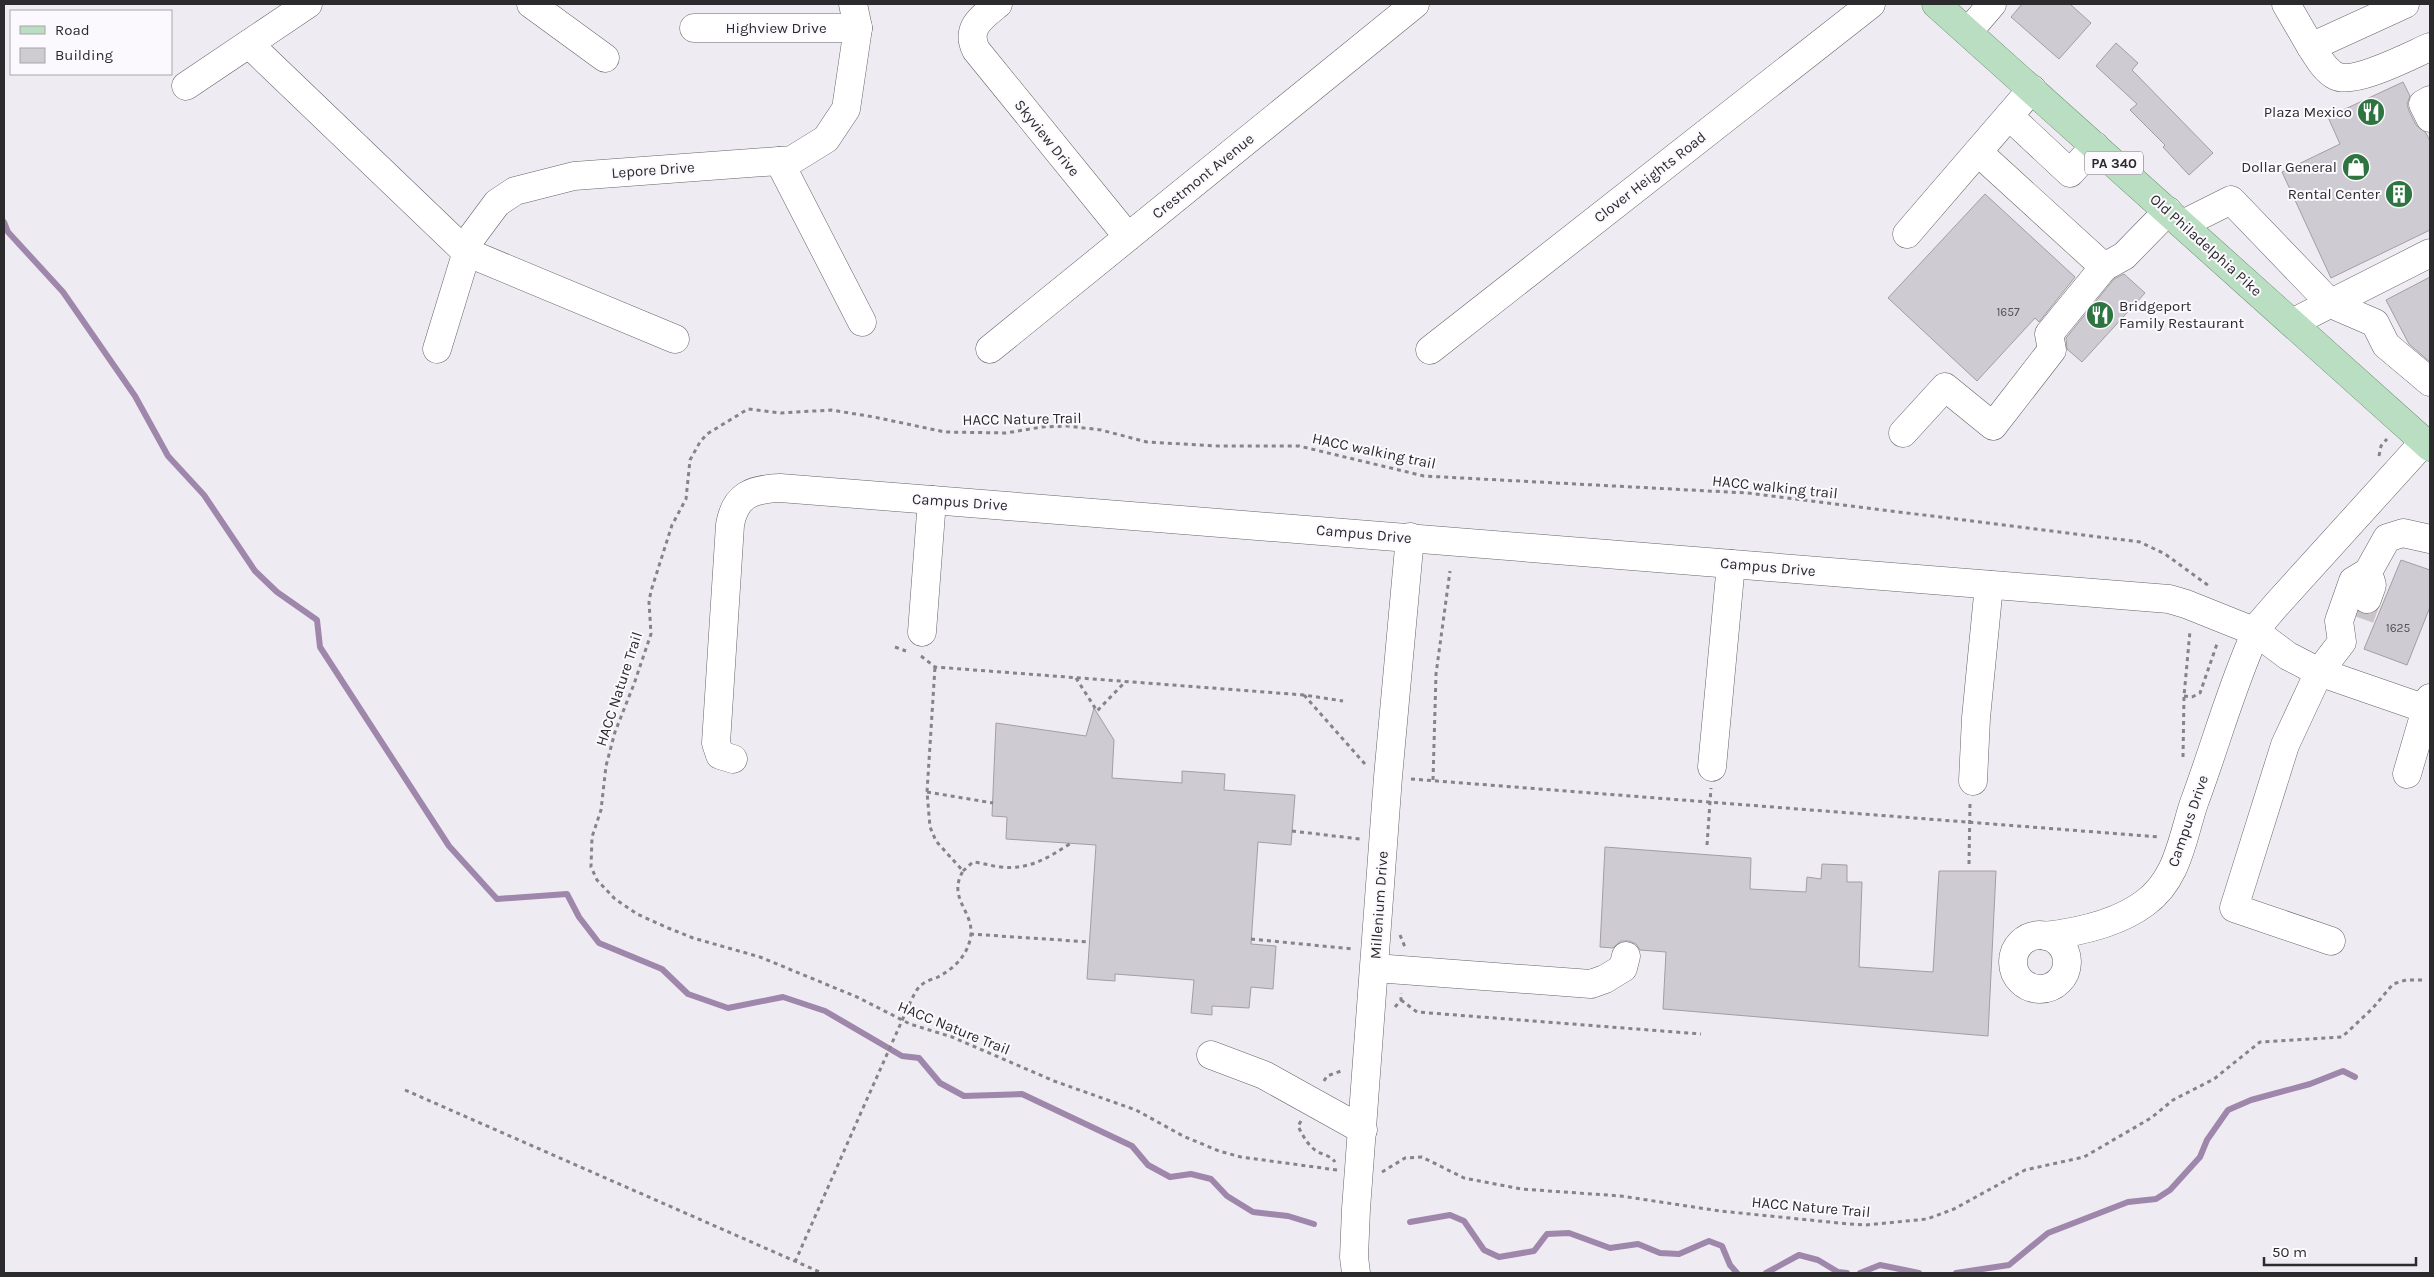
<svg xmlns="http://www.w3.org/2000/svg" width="2434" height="1277" viewBox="0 0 2434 1277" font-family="Karla,sans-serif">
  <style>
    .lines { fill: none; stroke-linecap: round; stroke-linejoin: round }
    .stream { stroke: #9f86ab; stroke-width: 6 }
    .building { fill: #cfcbd2; stroke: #a29ea4 }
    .minor-tunnel { stroke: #c8c4ca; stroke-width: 28; stroke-dasharray: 28 14; stroke-linecap: butt }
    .minor-casing { stroke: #676369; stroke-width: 29 }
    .major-casing { stroke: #6a9172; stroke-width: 29 }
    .path { stroke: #868488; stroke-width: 3; stroke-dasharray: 4 4; stroke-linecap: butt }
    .minor { stroke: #fff; stroke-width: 28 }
    .major { stroke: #badec1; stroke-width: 28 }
    .path-bridge { stroke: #868488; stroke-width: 3; stroke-dasharray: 4 4; stroke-linecap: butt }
    .labels { text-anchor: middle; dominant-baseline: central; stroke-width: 4; stroke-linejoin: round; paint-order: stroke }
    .number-label { font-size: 12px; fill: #545256 }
    .shield { fill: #fcf9fe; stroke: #6a686b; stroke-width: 1 }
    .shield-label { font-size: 14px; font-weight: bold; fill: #2b2a2c }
    .street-label { font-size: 15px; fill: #2b2a2c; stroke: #fcf9fe }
    .poi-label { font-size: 15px; fill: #2b2a2c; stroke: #fcf9fe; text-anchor: end }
  </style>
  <rect width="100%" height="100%" fill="#efebf2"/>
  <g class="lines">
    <!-- stream -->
    <g class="stream">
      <polyline points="4,222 8,232 63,292 135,396 168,456 204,495 255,571 277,592 317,620 320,647 449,846 497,899 567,894 579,917 599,943 662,969 688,994 728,1008 783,997 825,1011 902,1056 919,1058 940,1083 964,1096 1022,1094 1132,1146 1148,1165 1170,1177 1191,1174 1211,1179 1227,1196 1253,1212 1288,1216 1314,1224"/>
      <polyline points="1410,1222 1450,1215 1464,1221 1484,1250 1499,1257 1534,1251 1547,1234 1569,1233 1610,1248 1638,1244 1660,1253 1679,1254 1709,1241 1722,1246 1730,1265 1737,1273"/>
      <polyline points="1766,1273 1799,1255 1818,1260 1838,1272 1847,1273"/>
      <polyline points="1860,1273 1880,1265 1919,1273"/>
      <polyline points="1956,1273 2009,1265 2048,1233 2128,1202 2156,1199 2170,1190 2200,1157 2207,1140 2228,1110 2251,1100 2310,1084 2343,1071 2355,1077"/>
    </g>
  </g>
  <!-- building -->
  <g class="building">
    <polygon points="2022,4 2070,4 2091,23 2059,59 2011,17"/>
    <polygon points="2116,43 2138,63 2132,70 2213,153 2189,175 2163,147 2165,145 2130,110 2137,104 2096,66"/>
    <polygon points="2403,82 2410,96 2407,104 2409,111 2416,125 2426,133 2430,141 2430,230 2331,278 2282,172 2340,144 2328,117"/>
    <polygon points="1985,194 2075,277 2039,322 2035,318 1977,381 1888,298"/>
    <polygon points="2124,274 2145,293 2082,362 2067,349 2066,338 2114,279"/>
    <polygon points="2430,277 2430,362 2409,344 2386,300"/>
    <polygon points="2401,560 2430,570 2430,607 2407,665 2364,649"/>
    <polygon points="1094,708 1114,740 1112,778 1182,783 1182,771 1225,774 1224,790 1295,795 1291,845 1258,842 1251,944 1276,946 1273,989 1251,987 1249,1008 1212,1006 1212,1015 1191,1013 1194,980 1115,974 1115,981 1087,979 1096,845 1006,839 1007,817 992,816 996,723 1086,736"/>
    <polygon points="1605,847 1751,858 1750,889 1806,892 1807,877 1821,879 1822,864 1847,865 1847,882 1862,882 1859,967 1933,972 1939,871 1996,871 1988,1036 1663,1009 1666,952 1640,950 1636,944 1629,941 1621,941 1613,948 1600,947"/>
  </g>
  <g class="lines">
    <!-- minor-tunnel -->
    <polyline class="minor-tunnel" points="2360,618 2367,599"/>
    <defs>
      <g id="minor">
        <polyline points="531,4 605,58"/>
        <path d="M998,4C982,17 965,28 976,50L1128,237"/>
        <polyline points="2286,4 2311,47 2405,4"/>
        <polyline points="694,28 858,28"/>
        <polyline points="1968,32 1992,4"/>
        <polyline points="249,44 466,252 675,339"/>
        <path d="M2311,47C2317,56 2325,71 2336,76C2355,85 2411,55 2430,47"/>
        <polyline points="186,86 308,4"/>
        <polyline points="2430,100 2423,104 2430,118"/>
        <polyline points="2009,116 2070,173 2095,146"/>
        <polyline points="1978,152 2104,267"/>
        <polyline points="779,161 862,322"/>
        <polyline points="2183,224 2231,200 2331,304 2375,323 2386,345 2430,382"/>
        <polyline points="1907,234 2032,89"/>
        <polyline points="2292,323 2430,253"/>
        <polyline points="437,349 471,238 497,203 515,191 574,176 792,160 826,139 846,109 858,28 853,4"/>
        <polyline points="990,349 1415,4"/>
        <polyline points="1430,350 1871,4"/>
        <polyline points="1903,433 1945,387 1993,426 2052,350 2049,334 2104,267 2124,256 2168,211"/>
        <polyline points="2367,599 2372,585 2368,572"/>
        <polyline points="922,632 932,500"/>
        <path d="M733,759L720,755L716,743L730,525C735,495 752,489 780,488L932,500L2169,599L2186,604L2256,632L2259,625L2278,603L2424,442"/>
        <polyline points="1712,767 1731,564"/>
        <polyline points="2407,774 2426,709"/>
        <polyline points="1973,781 1976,718 1989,585"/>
        <circle cx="2040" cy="962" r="27"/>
        <path d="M2045,936C2079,932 2117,924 2145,903C2178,879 2182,839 2194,803C2215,747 2231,687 2256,632L2288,656L2319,672L2426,709L2430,698"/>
        <polyline points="2331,941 2234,908 2285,745 2319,672 2342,642 2339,621 2353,581 2368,572 2387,538 2403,533 2430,539"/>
        <polyline points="1375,968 1591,984 1605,979 1623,968 1626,956"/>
        <polyline points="1211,1055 1264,1075 1363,1130"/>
        <polyline points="1356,1273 1354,1257 1356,1209 1388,777 1410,537"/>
      </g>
      <polyline id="major" points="1936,4 2430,447"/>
    </defs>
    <!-- minor casing -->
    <use href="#minor" class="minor-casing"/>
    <!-- major casing -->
    <use href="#major" class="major-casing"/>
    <!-- path -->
    <g class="path">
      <polyline points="2379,456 2381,446 2387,439"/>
      <polyline points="895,647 906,651"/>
      <polyline points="921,656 935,667 1304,695 1343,701"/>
      <polyline points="1076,678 1097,711 1125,682"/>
      <polyline points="1304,695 1365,764"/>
      <polyline points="2184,696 2192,697 2200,693 2218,641"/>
      <polyline points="2183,757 2184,696 2190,631"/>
      <polyline points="1411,779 2160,837"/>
      <polyline points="1433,780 1436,674 1450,571"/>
      <polyline points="927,792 993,803"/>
      <polyline points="1292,831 1360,839"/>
      <polyline points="1707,845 1711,788"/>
      <polyline points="1969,864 1970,804"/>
      <path d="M963,871L973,862C983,863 991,866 1001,867C1029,870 1048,858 1071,843"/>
      <polyline points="970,934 1090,942"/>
      <polyline points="1400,935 1405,947"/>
      <polyline points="1251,939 1353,949"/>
      <path d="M2014,991C2000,963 1993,952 2023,931"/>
      <polyline points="1401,1000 1417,1012 1701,1034"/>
      <path d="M909,1005C913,997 916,988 924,983C928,980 934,979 938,977C953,969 966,957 970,940C977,912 946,900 963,871L936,841L930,827L927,792L935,667"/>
      <polyline points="1395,1007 1401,1000 1401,993"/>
      <polyline points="1324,1081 1327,1076 1344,1070"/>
      <polyline points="405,1090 822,1273"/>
      <path d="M1301,1121L1298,1126C1303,1136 1308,1146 1318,1152C1324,1155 1331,1156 1335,1162"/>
      <polyline points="1337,1170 1241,1157 1219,1151 1183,1136 1136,1110 1054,1081 952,1037 910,1024 857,997 760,957 693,938 668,928 637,914 615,899 597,880 591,867 592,837 601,810 606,766 615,732 634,684 651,634 649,602 651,591 672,525 686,499 690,460 700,442 707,434 748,409 781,413 831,410 874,417 945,432 1006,433 1042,427 1068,426 1101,430 1147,442 1218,446 1299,446 1424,476 1747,493 2140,542 2165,554 2209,586"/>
      <polyline points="1382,1172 1405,1158 1422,1157 1464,1178 1521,1189 1621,1196 1720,1211 1849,1224 1866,1225 1927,1219 1954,1209 2025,1170 2084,1157 2151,1118 2173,1100 2214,1079 2260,1042 2342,1037 2372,1009 2393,984 2406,980 2424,980"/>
      <polyline points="795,1262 863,1108"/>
    </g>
    <!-- minor -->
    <use href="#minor" class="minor"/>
    <!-- major -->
    <use href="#major" class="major"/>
    <!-- path-bridge -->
    <polyline class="path-bridge" points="863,1108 909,1005"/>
  </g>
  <!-- icons -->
  <defs>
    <symbol id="restaurant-disc" viewBox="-11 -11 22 22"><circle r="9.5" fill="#2e7440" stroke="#fcf9fe"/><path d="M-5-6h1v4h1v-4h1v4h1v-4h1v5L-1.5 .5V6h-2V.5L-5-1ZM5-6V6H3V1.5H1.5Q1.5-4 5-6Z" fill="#fff"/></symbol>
    <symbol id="shop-disc" viewBox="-11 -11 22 22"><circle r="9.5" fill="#2e7440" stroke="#fcf9fe"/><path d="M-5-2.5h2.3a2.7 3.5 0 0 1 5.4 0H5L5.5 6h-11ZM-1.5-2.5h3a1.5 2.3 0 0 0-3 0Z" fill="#fff"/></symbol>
    <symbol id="building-disc" viewBox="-11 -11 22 22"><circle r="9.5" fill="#2e7440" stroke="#fcf9fe"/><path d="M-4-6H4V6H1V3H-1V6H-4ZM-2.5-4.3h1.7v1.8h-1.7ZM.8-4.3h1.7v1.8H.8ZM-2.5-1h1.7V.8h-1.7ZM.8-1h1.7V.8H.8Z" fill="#fff"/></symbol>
  </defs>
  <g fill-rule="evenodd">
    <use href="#restaurant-disc" x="2355" y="96" width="32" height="32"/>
    <use href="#shop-disc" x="2340" y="151" width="32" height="32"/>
    <use href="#building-disc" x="2383" y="178" width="32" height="32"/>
    <use href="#restaurant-disc" x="2084" y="299" width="32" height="32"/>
  </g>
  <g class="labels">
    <!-- number labels -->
    <g class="number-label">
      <text x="2008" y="312">1657</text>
      <text x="2398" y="628">1625</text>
    </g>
    <!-- shield labels -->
    <rect class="shield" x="2085" y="151.5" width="58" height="23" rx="4"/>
    <g class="shield-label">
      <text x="2114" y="163">PA 340</text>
    </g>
    <!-- street labels -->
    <g class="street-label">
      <text x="776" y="28">Highview Drive</text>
      <text transform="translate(1047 138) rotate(51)">Skyview Drive</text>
      <text transform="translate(653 170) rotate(-4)">Lepore Drive</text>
      <text transform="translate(1203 176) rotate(-39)">Crestmont Avenue</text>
      <text transform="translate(1650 177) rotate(-38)">Clover Heights Road</text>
      <text transform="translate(2206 245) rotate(42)">Old Philadelphia Pike</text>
      <text transform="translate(1022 419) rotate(-1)">HACC Nature Trail</text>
      <text transform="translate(1374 451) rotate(12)">HACC walking trail</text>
      <text transform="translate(1775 487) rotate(6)">HACC walking trail</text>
      <text transform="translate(960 502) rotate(4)">Campus Drive</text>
      <text transform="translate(1364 534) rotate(5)">Campus Drive</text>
      <text transform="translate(1768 567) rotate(5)">Campus Drive</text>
      <text transform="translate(619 689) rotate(-72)">HACC Nature Trail</text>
      <text transform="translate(2188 821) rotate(-71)">Campus Drive</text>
      <text transform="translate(1379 905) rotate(-86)">Millenium Drive</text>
      <text transform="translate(954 1028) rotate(22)">HACC Nature Trail</text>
      <text transform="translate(1811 1207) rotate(5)">HACC Nature Trail</text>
    </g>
    <!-- poi labels -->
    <g class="poi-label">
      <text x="2352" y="112">Plaza Mexico</text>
      <text x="2337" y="167">Dollar General</text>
      <text x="2380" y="194">Rental Center</text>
      <text x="2119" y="306" text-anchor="start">Bridgeport<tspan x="2119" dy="17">Family Restaurant</tspan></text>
    </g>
  </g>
  <!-- border -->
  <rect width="2434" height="1277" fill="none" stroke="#2b2a2c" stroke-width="10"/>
  <!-- legend -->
  <rect x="10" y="10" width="162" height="65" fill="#fcf9fe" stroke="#a8a6aa"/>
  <rect x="20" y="26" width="25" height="8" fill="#badec1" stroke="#a8a6aa"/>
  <text x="55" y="35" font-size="15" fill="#2b2a2c">Road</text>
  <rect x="20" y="48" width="25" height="15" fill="#cfcbd2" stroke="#a8a6aa"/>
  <text x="55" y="60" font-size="15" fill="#2b2a2c">Building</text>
  <!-- scale -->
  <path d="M2264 1257v8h152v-8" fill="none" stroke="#2b2a2c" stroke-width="2.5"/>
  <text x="2272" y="1257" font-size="15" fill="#2b2a2c" stroke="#fcf9fe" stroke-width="4" paint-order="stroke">50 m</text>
</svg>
